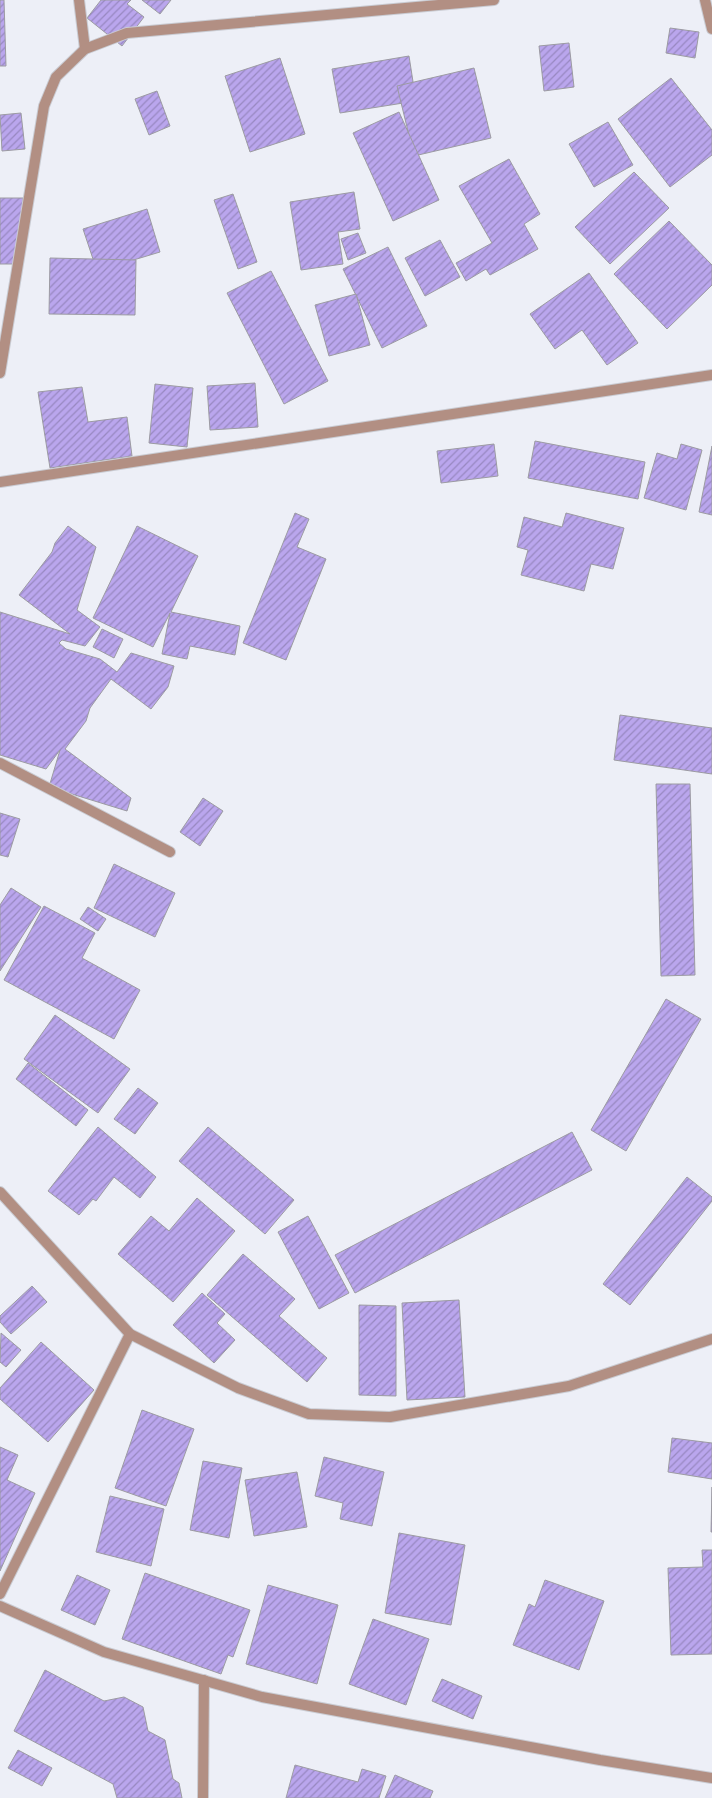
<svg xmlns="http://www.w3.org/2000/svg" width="712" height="1798" viewBox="0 0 712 1798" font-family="'Roboto Condensed',sans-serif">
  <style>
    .building { fill: url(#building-hatch); stroke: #9c9ba2 }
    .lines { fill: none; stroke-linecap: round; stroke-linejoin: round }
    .minor-casing { stroke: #c9cbd2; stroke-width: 12 }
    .minor { stroke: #b28f83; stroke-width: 10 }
  </style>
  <defs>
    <pattern id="building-hatch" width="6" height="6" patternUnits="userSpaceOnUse" patternTransform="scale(1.25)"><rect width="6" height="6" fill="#baa6ed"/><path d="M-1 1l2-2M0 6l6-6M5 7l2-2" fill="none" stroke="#9888c1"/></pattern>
  </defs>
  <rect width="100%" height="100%" fill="#edeff7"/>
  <!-- building -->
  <g class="building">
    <polygon points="0,0 4,0 6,66 0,66"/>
    <polygon points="101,0 131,0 127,4 144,17 122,46 87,18"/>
    <polygon points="142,0 171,0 160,14"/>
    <polygon points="670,28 699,32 695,58 666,53"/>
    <polygon points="569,43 574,87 544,91 539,46"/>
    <polygon points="409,56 416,101 340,113 332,69"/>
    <polygon points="280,58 305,134 250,152 225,76"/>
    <polygon points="474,68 491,138 414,156 397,86"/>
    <polygon points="671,78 712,130 712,155 670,187 618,119"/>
    <polygon points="157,91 170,126 149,135 135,99"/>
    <polygon points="399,112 439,200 393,221 353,133"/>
    <polygon points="21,113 25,149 2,151 0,115"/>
    <polygon points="608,122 633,165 594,187 569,144"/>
    <polygon points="509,159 540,214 524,224 538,249 490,275 486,269 466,281 456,263 492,243 459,186"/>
    <polygon points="634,172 669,208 610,264 575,227"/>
    <polygon points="354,192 360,229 338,232 343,264 301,270 290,202"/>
    <polygon points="233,194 257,262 238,269 214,200"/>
    <polygon points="0,198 23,198 22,264 0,264"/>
    <polygon points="147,209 160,252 97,271 83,229"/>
    <polygon points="669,221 712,265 712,285 667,329 614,274"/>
    <polygon points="358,233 366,253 348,260 341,239"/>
    <polygon points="440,240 460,277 425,296 405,258"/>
    <polygon points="388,247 427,326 382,348 343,269"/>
    <polygon points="50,258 136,260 135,315 49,314"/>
    <polygon points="271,271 328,381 284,404 227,293"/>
    <polygon points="589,273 638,343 607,365 582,330 555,349 530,314"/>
    <polygon points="356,294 370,345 329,356 315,305"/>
    <polygon points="255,383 258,427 210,430 207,386"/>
    <polygon points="155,384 193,388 187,447 149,443"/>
    <polygon points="82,387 88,422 127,417 132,456 50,468 38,392"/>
    <polygon points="535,441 645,462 638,499 528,478"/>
    <polygon points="494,444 498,476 441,483 437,451"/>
    <polygon points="681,444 702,450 686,510 644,498 657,453 677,459"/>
    <polygon points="712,446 712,515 699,512"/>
    <polygon points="295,513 309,519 297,547 326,559 286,660 243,643"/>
    <polygon points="566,513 624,528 613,569 591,564 584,591 521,575 528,550 517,547 524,517 562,527"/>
    <polygon points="68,526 96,547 77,610 100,627 85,646 62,640 59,643 66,649 100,659 117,672 131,653 174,666 168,687 151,709 111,679 90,708 86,721 65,749 131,798 127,811 49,787 60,750 46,769 0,755 0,612 70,634 19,595 52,552 55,543"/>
    <polygon points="137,526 198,556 171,612 240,626 235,655 190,646 187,659 162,654 170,613 153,647 93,618"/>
    <polygon points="102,629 123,639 114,658 93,647"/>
    <polygon points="620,715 712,728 712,774 614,760"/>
    <polygon points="656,784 690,784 695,975 661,976"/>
    <polygon points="203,798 223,811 200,846 180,832"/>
    <polygon points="0,813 20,819 8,857 0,855"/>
    <polygon points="114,864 175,893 155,937 94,908"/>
    <polygon points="11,888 41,907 0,971 0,905"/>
    <polygon points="44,906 95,933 82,958 140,990 114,1039 4,980"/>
    <polygon points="88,907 106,919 98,931 80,919"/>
    <polygon points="666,999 701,1019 626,1151 591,1130"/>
    <polygon points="55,1015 130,1069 98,1113 24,1059"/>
    <polygon points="28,1063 88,1110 76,1126 16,1079"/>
    <polygon points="138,1088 158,1103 135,1134 114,1119"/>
    <polygon points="98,1127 156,1177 140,1198 114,1177 96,1201 93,1199 79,1215 48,1191"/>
    <polygon points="208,1127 294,1200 265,1234 179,1161"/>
    <polygon points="572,1132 592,1170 355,1293 335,1255"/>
    <polygon points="687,1177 712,1197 712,1201 630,1305 603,1284"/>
    <polygon points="197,1198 235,1231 173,1302 118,1254 151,1216 169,1231"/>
    <polygon points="308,1216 349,1293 319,1309 278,1232"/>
    <polygon points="243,1254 295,1299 279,1316 327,1358 307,1382 207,1295"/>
    <polygon points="32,1286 47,1302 11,1334 0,1322 0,1316"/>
    <polygon points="202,1293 225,1314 217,1323 235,1340 214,1363 173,1325"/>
    <polygon points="459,1300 465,1397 407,1400 402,1303"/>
    <polygon points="359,1305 396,1306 396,1396 359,1395"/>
    <polygon points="1,1333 21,1350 6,1367 0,1362"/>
    <polygon points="41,1342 94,1390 48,1442 0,1399 0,1388"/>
    <polygon points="142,1410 194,1429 166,1506 115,1488"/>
    <polygon points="672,1438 712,1443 712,1479 668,1472"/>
    <polygon points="0,1447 18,1455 7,1480 35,1493 0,1571"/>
    <polygon points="324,1457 384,1472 372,1526 340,1519 343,1503 315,1496"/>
    <polygon points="203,1461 242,1468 229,1538 190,1530"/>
    <polygon points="297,1472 307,1527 254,1536 245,1480"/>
    <polygon points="712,1487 712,1532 711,1532"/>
    <polygon points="110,1496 164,1509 151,1566 96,1552"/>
    <polygon points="399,1533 465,1545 451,1625 385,1613"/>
    <polygon points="702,1550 712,1550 712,1654 671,1655 668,1568 703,1567"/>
    <polygon points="145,1573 250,1610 233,1657 228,1655 221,1674 122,1639"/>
    <polygon points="77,1575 110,1590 95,1625 61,1610"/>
    <polygon points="545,1580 604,1601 579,1670 513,1645 529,1604 535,1607"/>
    <polygon points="268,1585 338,1605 317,1684 246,1664"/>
    <polygon points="373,1619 429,1639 406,1705 349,1684"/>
    <polygon points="45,1670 104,1701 124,1697 143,1707 148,1731 165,1740 173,1779 179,1783 182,1798 117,1798 113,1784 14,1731"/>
    <polygon points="442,1679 482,1696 473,1719 432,1701"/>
    <polygon points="18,1750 52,1768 42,1786 8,1768"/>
    <polygon points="295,1765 358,1782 362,1769 386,1776 379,1798 286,1798"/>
    <polygon points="395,1775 433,1791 430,1798 385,1798"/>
  </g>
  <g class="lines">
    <defs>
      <g id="minor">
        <polyline points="79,0 85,49"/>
        <polyline points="705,0 712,29"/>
        <polyline points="0,373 44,106 56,77 85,49 127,33 494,0"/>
        <polyline points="0,482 712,375"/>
        <polyline points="0,763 170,852"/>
        <polyline points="0,1192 130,1334 238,1388 309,1414 390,1417 569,1386 712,1339"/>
        <polyline points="0,1594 130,1334"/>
        <polyline points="0,1606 104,1652 262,1697 600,1760 712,1778"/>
        <polyline points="203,1798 204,1680"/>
      </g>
    </defs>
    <!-- minor casing -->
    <use href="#minor" class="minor-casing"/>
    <!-- minor -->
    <use href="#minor" class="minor"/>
  </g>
</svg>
